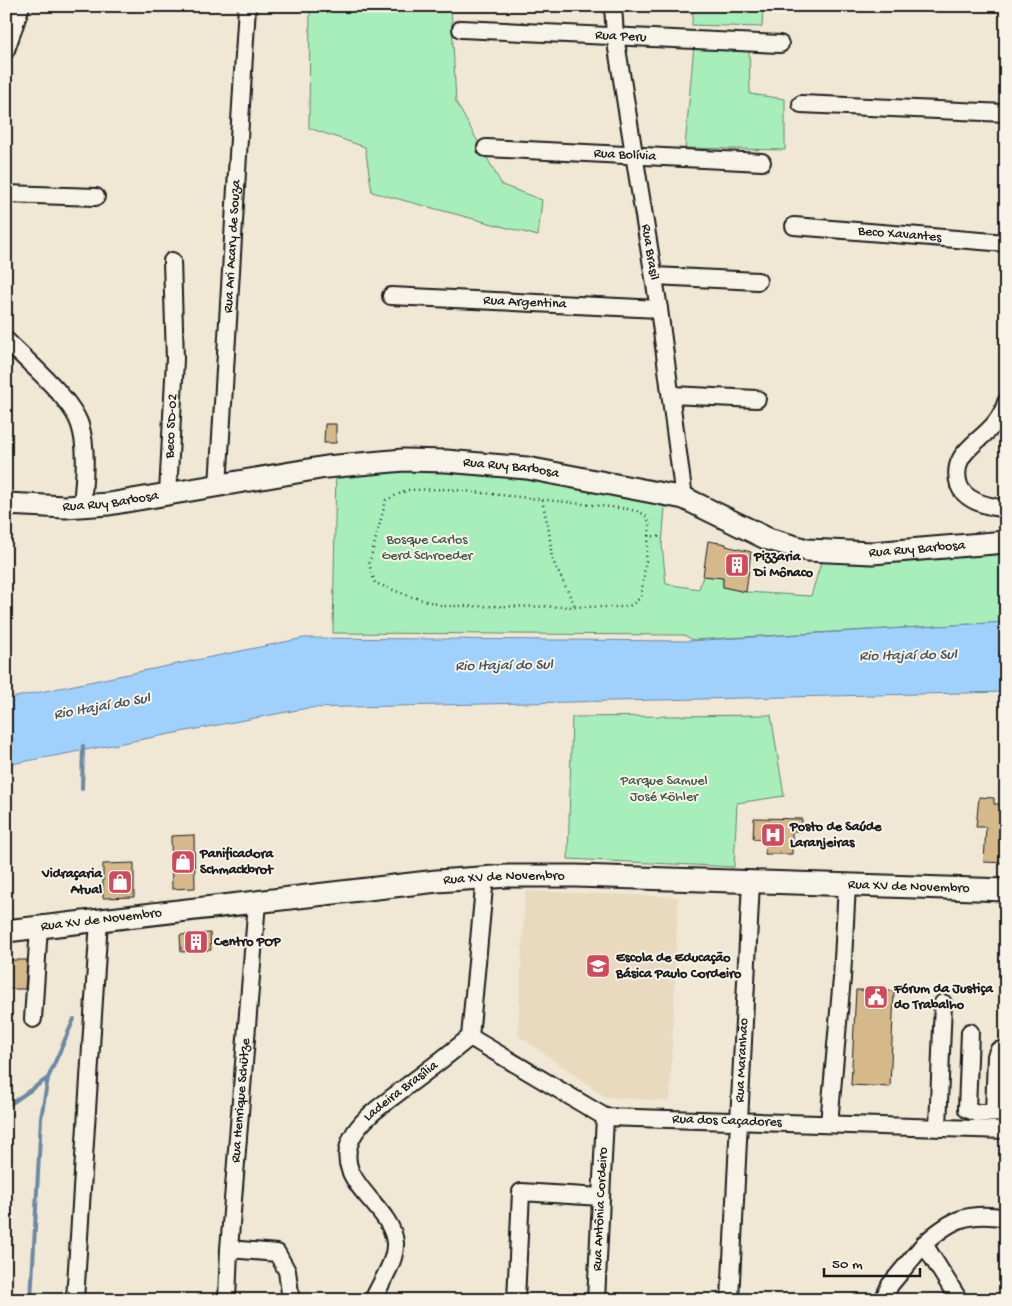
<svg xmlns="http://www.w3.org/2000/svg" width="1012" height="1306" viewBox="0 0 1012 1306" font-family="'Gochi Hand',sans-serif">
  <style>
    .built { fill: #e8d9bf }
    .green { fill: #a8eebb; stroke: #62856c }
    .water { fill: #a0d1fd; stroke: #6b89a3 }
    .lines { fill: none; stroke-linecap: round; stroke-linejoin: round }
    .stream { stroke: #6b89a3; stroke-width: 4 }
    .building { fill: #d6b98b; stroke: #1c1c1c }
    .minor-casing { stroke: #1c1c1c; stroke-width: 20 }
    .major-casing { stroke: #1c1c1c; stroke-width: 25 }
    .path { stroke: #1c1c1c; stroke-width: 2.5; stroke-dasharray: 1 4; stroke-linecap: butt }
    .minor { stroke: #f7f3e8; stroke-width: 16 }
    .major { stroke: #f7f3e8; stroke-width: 21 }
    .labels { text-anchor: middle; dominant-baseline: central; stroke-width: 4; stroke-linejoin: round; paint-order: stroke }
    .street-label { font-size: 14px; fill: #1c1c1c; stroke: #f7f3e8 }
    .park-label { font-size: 14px; fill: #465b4c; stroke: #f7f3e8 }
    .poi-label { font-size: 14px; font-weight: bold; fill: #1c1c1c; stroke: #f7f3e8; text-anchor: start }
    .water-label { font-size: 15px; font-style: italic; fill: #445260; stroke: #f7f3e8 }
  </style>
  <rect width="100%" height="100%" fill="#f0e7d5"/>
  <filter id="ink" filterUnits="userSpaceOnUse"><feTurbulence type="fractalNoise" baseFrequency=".02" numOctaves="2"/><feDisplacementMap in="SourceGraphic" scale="10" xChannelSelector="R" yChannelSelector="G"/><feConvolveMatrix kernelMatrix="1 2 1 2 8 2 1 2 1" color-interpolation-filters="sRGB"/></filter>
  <g filter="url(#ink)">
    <!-- built -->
    <polygon class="built" points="525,891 678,897 670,1101 606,1097 518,1035"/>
    <!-- green -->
    <g class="green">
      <polygon points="310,6 451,6 456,102 502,185 542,200 538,236 372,192 365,147 309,128"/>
      <polygon points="693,6 763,6 762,27 692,25"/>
      <polygon points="694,44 749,44 750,94 785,99 785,150 685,148"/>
      <polygon points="403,463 599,485 665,507 662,545 666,584 699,589 703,576 723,578 723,587 746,592 811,596 822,559 1006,551 1006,622 693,640 684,635 333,633 336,467"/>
      <polygon points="771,715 784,796 737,803 734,867 568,859 572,717"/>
    </g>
    <!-- water -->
    <polygon class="water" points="1006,622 1006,692 308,708 6,765 6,699 304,638 688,641"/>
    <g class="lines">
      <!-- stream -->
      <g class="stream">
        <polyline points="82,789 83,746"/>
        <polyline points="6,1107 48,1078 74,1019"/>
        <polyline points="31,1300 41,1118 48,1078"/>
      </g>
    </g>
    <!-- building -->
    <g class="building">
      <polygon points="325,424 336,424 336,443 324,443"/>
      <polygon points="708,541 726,544 726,546 751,552 746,592 723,587 723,578 703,576"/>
      <polygon points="979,797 994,798 994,804 1006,804 1006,863 984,862 986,827 976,827"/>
      <polygon points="754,818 802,819 801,831 792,831 792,854 765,854 766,840 753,839"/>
      <polygon points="194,835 195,888 172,889 171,836"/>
      <polygon points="134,863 134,897 103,898 103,864"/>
      <polygon points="210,933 211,950 181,952 180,935"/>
      <polygon points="6,960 27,960 25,989 6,989"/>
      <polygon points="856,990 894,991 890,1087 851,1085"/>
    </g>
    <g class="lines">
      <defs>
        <g id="minor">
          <path id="s1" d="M613,6L615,36L659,309L684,498"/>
          <path id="s2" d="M461,29L780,44"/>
          <polyline points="6,50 21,6"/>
          <polyline points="801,104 1006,113"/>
          <path id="s3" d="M486,148L762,162"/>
          <polyline points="6,194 96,197"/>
          <path id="s4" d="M794,226L1006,243"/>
          <polyline points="654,276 758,281"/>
          <path id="s5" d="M391,296L659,309"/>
          <path d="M6,340C27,361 71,398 80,425C88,450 84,480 82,506"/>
          <polyline points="671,395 757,399"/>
          <path d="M1006,402C996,441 947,445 959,485C965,502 991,507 1006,509"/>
          <path id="s6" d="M218,486L247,6"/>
          <path id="s7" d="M168,494L175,359L172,261"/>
          <polyline points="33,1019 39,927"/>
          <polyline points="970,1032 967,1109 977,1113 1006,1113"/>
          <path id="s8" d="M470,1037L605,1117L1006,1130"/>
          <polyline points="994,1113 996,1056 998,1051 1006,1049"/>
          <polyline points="829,1124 842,978 847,885"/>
          <polyline points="938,1127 943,1003"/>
          <polyline points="229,1249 277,1253 287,1271 291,1300"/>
          <polyline points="75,1300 99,920"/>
          <path id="s9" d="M227,1300L229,1249L257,902"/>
          <path id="s10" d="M373,1300C380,1283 396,1262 395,1243C392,1203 325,1180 355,1132C367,1114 387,1102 403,1089C426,1072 448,1055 470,1037L485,877"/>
          <polyline points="516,1300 521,1192 601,1197"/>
          <path id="s11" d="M596,1300L605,1117"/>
          <path id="s12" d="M730,1300L751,882"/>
          <polyline points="883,1300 890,1285 924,1244"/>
          <path d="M959,1300L924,1244C951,1219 969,1211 1006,1218"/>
        </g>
        <g id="major">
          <path id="s13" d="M6,504L65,507L109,504L326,467L404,460L446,461L527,468L684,498L768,539L807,550L872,553L1006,542"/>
          <path id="s14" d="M6,931L437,881L508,876H576L1006,890"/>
        </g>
      </defs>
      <!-- minor casing -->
      <use href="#minor" class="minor-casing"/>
      <!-- major casing -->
      <use href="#major" class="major-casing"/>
      <!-- path -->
      <g class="path">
        <polyline points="542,500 549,531 552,559 575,606"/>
        <path d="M649,536C651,516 646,513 628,509L447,489L408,490L386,500L369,564L375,583L409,596L444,606L620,607L632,605L641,597L649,536L663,537"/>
      </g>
      <!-- minor -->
      <use href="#minor" class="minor"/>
      <!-- major -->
      <use href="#major" class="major"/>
    </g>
  </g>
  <!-- icons -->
  <defs>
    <symbol id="building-square" viewBox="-11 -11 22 22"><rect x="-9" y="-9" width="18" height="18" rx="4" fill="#d1495b" stroke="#f7f3e8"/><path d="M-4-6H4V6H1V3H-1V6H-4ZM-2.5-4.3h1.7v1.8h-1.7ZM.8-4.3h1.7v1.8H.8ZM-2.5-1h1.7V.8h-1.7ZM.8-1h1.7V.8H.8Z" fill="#fff"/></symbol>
    <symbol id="hospital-square" viewBox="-11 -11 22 22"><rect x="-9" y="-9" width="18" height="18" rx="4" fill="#d1495b" stroke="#f7f3e8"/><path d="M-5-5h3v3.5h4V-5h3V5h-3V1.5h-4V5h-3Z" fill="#fff"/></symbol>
    <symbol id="shop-square" viewBox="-11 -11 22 22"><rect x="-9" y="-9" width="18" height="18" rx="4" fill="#d1495b" stroke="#f7f3e8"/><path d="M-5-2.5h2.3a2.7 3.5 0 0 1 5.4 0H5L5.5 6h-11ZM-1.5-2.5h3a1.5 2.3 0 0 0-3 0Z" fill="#fff"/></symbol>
    <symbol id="school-square" viewBox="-11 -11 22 22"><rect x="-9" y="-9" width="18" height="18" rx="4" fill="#d1495b" stroke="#f7f3e8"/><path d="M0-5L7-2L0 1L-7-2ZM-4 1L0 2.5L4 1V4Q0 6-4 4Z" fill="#fff"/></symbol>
    <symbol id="civic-square" viewBox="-11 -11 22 22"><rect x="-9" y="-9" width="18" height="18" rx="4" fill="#d1495b" stroke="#f7f3e8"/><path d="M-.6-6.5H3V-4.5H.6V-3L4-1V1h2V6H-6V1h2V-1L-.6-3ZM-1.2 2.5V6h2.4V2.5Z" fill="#fff"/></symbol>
  </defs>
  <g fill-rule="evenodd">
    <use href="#building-square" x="723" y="551" width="28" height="28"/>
    <use href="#hospital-square" x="759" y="821" width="28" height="28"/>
    <use href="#shop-square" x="169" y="848" width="28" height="28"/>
    <use href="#shop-square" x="106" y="868" width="28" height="28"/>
    <use href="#building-square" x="182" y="928" width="28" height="28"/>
    <use href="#school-square" x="584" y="952" width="28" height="28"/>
    <use href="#civic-square" x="862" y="983" width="28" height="28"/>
  </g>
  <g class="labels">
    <!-- street labels -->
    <g class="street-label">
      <text stroke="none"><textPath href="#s2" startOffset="160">Rua Peru</textPath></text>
      <text stroke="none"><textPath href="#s3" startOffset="139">Rua Bolívia</textPath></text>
      <text stroke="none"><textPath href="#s4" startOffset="106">Beco Xavantes</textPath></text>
      <text stroke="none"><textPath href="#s6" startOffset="240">Rua Ari Acary de Souza</textPath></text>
      <text stroke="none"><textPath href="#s1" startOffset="249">Rua Brasil</textPath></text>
      <text stroke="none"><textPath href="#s5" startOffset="134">Rua Argentina</textPath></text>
      <text stroke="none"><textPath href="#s7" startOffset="68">Beco SD-02</textPath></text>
      <text stroke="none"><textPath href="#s13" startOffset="509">Rua Ruy Barbosa</textPath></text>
      <text stroke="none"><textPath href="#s13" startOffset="105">Rua Ruy Barbosa</textPath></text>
      <text stroke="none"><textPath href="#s13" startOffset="929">Rua Ruy Barbosa</textPath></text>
      <text stroke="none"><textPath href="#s14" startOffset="501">Rua XV de Novembro</textPath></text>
      <text stroke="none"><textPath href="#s14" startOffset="906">Rua XV de Novembro</textPath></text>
      <text stroke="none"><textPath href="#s14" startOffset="96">Rua XV de Novembro</textPath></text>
      <text stroke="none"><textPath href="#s12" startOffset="240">Rua Maranhão</textPath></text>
      <text stroke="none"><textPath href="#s10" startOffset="250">Ladeira Brasília</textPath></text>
      <text stroke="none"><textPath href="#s9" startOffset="200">Rua Henrique Schütze</textPath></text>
      <text stroke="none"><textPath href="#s8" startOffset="279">Rua dos Caçadores</textPath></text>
      <text stroke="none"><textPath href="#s11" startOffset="91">Rua Antônia Cordeiro</textPath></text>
    </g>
    <!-- park labels -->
    <g class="park-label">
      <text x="427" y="540">Bosque Carlos<tspan x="427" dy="16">Gerd Schroeder</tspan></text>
      <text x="664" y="781">Parque Samuel<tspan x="664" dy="16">José Köhler</tspan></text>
    </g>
    <!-- poi labels -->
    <g class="poi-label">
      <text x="754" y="557">Pizzaria<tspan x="754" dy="16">Di Mônaco</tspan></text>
      <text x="790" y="827">Posto de Saúde<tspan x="790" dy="16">Laranjeiras</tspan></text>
      <text x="200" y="854">Panificadora<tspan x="200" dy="16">Schmackbrot</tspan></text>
      <text x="102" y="874" text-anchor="end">Vidraçaria<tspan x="102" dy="16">Atual</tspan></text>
      <text x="214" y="942">Centro POP</text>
      <text x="616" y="958">Escola de Educação<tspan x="616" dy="16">Básica Paulo Cordeiro</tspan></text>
      <text x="894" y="989">Fórum da Justiça<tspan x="894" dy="16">do Trabalho</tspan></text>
    </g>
    <!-- water labels -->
    <g class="water-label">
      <text transform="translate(908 656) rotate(-1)">Rio Itajaí do Sul</text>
      <text transform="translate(504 666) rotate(-1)">Rio Itajaí do Sul</text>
      <text transform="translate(102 707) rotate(-10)">Rio Itajaí do Sul</text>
    </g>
  </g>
  <!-- margin -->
  <rect width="1012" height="1306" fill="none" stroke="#f7f3e8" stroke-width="25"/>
  <rect x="12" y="12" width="987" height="1281" fill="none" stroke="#1c1c1c" stroke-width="2" filter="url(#ink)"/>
  <!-- scale -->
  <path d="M824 1268v8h96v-8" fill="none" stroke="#1c1c1c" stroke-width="2.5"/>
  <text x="832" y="1268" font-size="15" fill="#1c1c1c" stroke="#f7f3e8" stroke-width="4" paint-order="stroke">50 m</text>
</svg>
